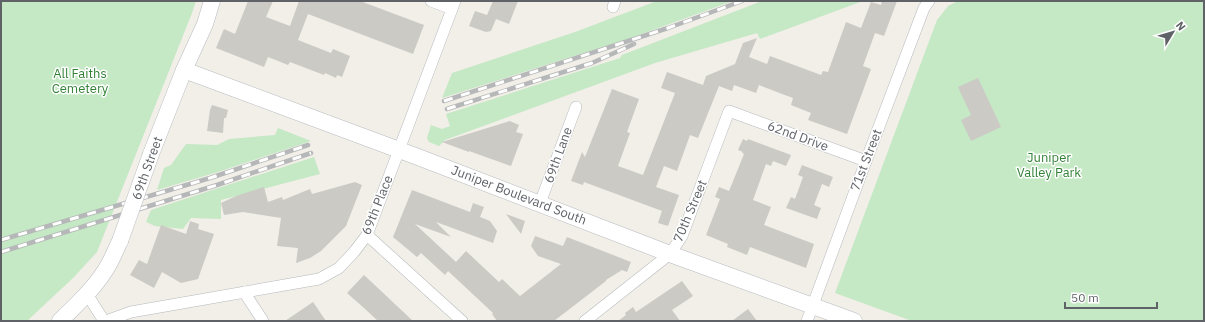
<svg xmlns="http://www.w3.org/2000/svg" width="1205" height="322" viewBox="0 0 1205 322" font-family="'IBM Plex Sans',sans-serif">
  <style>
    .green { fill: #c5e8c5 }
    .building { fill: #cccac5 }
    .lines { fill: none; stroke-linecap: round; stroke-linejoin: round }
    .street-casing { stroke: #b5b8bc; stroke-width: 12 }
    .secondary-casing { stroke: #b6babf; stroke-width: 17 }
    .street { stroke: #fff; stroke-width: 11 }
    .secondary { stroke: #fff; stroke-width: 16 }
    .rail-casing { stroke: #b6b7b8; stroke-width: 4.5 }
    .rail { stroke: #fff; stroke-width: 3; stroke-dasharray: 9; stroke-linecap: butt }
    .secondary-bridge-casing { stroke: #b6babf; stroke-width: 17; stroke-linecap: butt }
    .secondary-bridge { stroke: #fff; stroke-width: 16 }
    .labels { text-anchor: middle; dominant-baseline: central; stroke-width: 3; stroke-linejoin: round; paint-order: stroke }
    .park-label { font-size: 13px; fill: #348238; stroke: #fff }
    .street-label { font-size: 13px; fill: #5f6368; stroke: #fff }
  </style>
  <rect width="100%" height="100%" fill="#f1efe8"/>
  <!-- green -->
  <g class="green">
    <polygon points="1,1 196,1 192,13 97,252 73,278 27,321 1,321"/>
    <polygon points="657,1 733,1 628,39 442,98 452,73 575,32"/>
    <polygon points="762,1 863,1 760,39 757,33 655,63 445,140 439,146 429,142 427,138 431,125 442,129 450,126 446,114 620,58 622,55"/>
    <polygon points="958,1 1204,1 1204,321 912,321 835,293 937,20 948,6"/>
    <polygon points="278,128 311,141 218,172 157,190 164,168 171,165 186,144 217,145 229,139 275,135"/>
    <polygon points="314,157 320,174 221,200 221,219 191,218 183,229 155,226 146,222 151,210"/>
  </g>
  <!-- building -->
  <g class="building">
    <polygon points="248,1 273,1 266,17 290,26 299,1 360,1 424,25 413,54 308,14 298,40 331,53 333,49 350,56 342,77 337,75 336,78 325,73 324,75 290,62 288,65 268,57 264,67 216,48 224,29 235,34"/>
    <polygon points="493,1 518,1 509,24 496,19 491,31 486,32 469,26 475,11 487,15"/>
    <polygon points="882,1 897,1 884,36 875,33 863,66 871,69 847,134 808,120 811,113 791,105 793,98 782,94 759,85 756,93 734,85 732,91 719,86 698,138 690,135 677,171 664,166 656,187 679,195 668,226 658,223 662,211 584,182 583,185 571,181 582,152 585,157 612,89 639,99 627,132 630,133 618,166 643,175 675,93 661,88 667,72 703,85 706,76 735,64 743,43 757,38 749,57 767,64 770,56 821,75 823,71 828,72 846,22 861,28 871,2 881,5"/>
    <polygon points="978,78 1001,127 971,141 961,120 971,115 958,87"/>
    <polygon points="212,105 228,110 226,118 224,118 223,133 207,131 210,110"/>
    <polygon points="510,121 519,125 516,132 523,134 511,166 469,151 469,152 442,142"/>
    <polygon points="743,139 747,141 748,139 791,155 786,166 773,161 771,166 766,164 753,200 771,207 764,225 814,244 806,268 750,247 747,255 727,247 728,244 706,235 720,199 715,197 719,187 729,191 744,154 742,153 743,152 738,150"/>
    <polygon points="802,165 833,177 829,187 822,184 814,205 821,208 817,219 786,208 791,197 795,199 803,177 798,175"/>
    <polygon points="355,182 362,185 346,226 321,251 310,258 296,263 298,248 277,246 281,218 243,212 224,215 221,203 236,196 264,187 268,202 282,197 283,200 310,189 312,194"/>
    <polygon points="412,190 470,212 473,203 484,207 480,217 490,221 497,231 493,243 436,222 451,237 415,224 456,262 466,251 499,282 502,279 520,296 561,264 538,256 531,246 535,236 563,246 567,237 631,262 627,272 622,270 606,280 606,281 554,321 497,321 492,314 493,313 448,271 445,275 421,253 417,257 393,237"/>
    <polygon points="506,214 525,221 521,234"/>
    <polygon points="190,221 199,224 198,229 214,234 198,279 181,283 162,272 154,288 130,275 139,260 147,264 161,225 186,234"/>
    <polygon points="364,275 380,290 413,321 378,321 364,308 347,293"/>
    <polygon points="682,281 693,296 672,310 680,321 618,321 626,315 625,313 633,307 636,312"/>
    <polygon points="313,302 326,321 285,321"/>
    <polygon points="748,309 757,321 732,321"/>
  </g>
  <g class="lines">
    <defs>
      <g id="street">
        <polyline points="431,1 452,9"/>
        <polyline points="613,7 615,1"/>
        <polyline points="540,203 576,107"/>
        <polyline points="367,235 462,321"/>
        <polyline points="244,292 263,321"/>
        <polyline points="87,294 104,321"/>
        <polyline points="106,321 131,312 319,279 339,268 354,252 367,235 455,1"/>
        <polyline points="585,321 670,254 682,236 729,111 866,161"/>
        <polyline points="807,321 866,161 924,8 929,1"/>
      </g>
      <g id="secondary">
        <polyline points="184,70 418,157 670,254 854,321"/>
        <polyline points="151,154 184,70 205,24 212,1"/>
        <path d="M60,321C78,303 97,286 109,264C113,257 116,249 120,241"/>
      </g>
    </defs>
    <!-- street casing -->
    <use href="#street" class="street-casing"/>
    <!-- secondary casing -->
    <use href="#secondary" class="secondary-casing"/>
    <!-- street -->
    <use href="#street" class="street"/>
    <!-- secondary -->
    <use href="#secondary" class="secondary"/>
    <defs>
      <g id="rail">
        <polyline points="444,101 668,28 742,1"/>
        <polyline points="447,109 592,63 634,44"/>
        <polyline points="1,240 210,178 308,145"/>
        <polyline points="1,252 217,185 311,153"/>
      </g>
    </defs>
    <!-- rail casing -->
    <use href="#rail" class="rail-casing"/>
    <!-- rail -->
    <use href="#rail" class="rail"/>
    <defs>
      <polyline id="secondary-bridge" points="120,241 151,154"/>
    </defs>
    <!-- secondary-bridge casing -->
    <use href="#secondary-bridge" class="secondary-bridge-casing"/>
    <!-- secondary-bridge -->
    <use href="#secondary-bridge" class="secondary-bridge"/>
  </g>
  <g class="labels">
    <!-- park labels -->
    <g class="park-label">
      <text x="80" y="73">All Faiths<tspan x="80" dy="15">Cemetery</tspan></text>
      <text x="1049" y="157">Juniper<tspan x="1049" dy="15">Valley Park</tspan></text>
    </g>
    <!-- street labels -->
    <g class="street-label">
      <text transform="translate(798 136) rotate(20)">62nd Drive</text>
      <text transform="translate(558 155) rotate(-70)">69th Lane</text>
      <text transform="translate(866 160) rotate(-69)">71st Street</text>
      <text transform="translate(147 168) rotate(-70)">69th Street</text>
      <text transform="translate(519 195) rotate(21)">Juniper Boulevard South</text>
      <text transform="translate(377 205) rotate(-68)">69th Place</text>
      <text transform="translate(690 211) rotate(-67)">70th Street</text>
    </g>
  </g>
  <!-- border -->
  <rect width="1205" height="322" fill="none" stroke="#5f6368" stroke-width="4"/>
  <!-- north arrow -->
  <g transform="translate(1173 32) rotate(52)" stroke="#ffffff" stroke-width="3" paint-order="stroke">
  <path d="M0-3L7 15L0 10L-7 15Z" fill="#5f6368"/>
  <text y="-6" font-size="11" font-weight="bold" text-anchor="middle" fill="#5f6368">N</text>
  </g>
  <!-- scale -->
  <path d="M1065 302v6h92v-6" fill="none" stroke="#5f6368" stroke-width="2"/>
  <text x="1071" y="302" font-size="12" fill="#5f6368" stroke="#ffffff" stroke-width="3" paint-order="stroke">50 m</text>
</svg>
